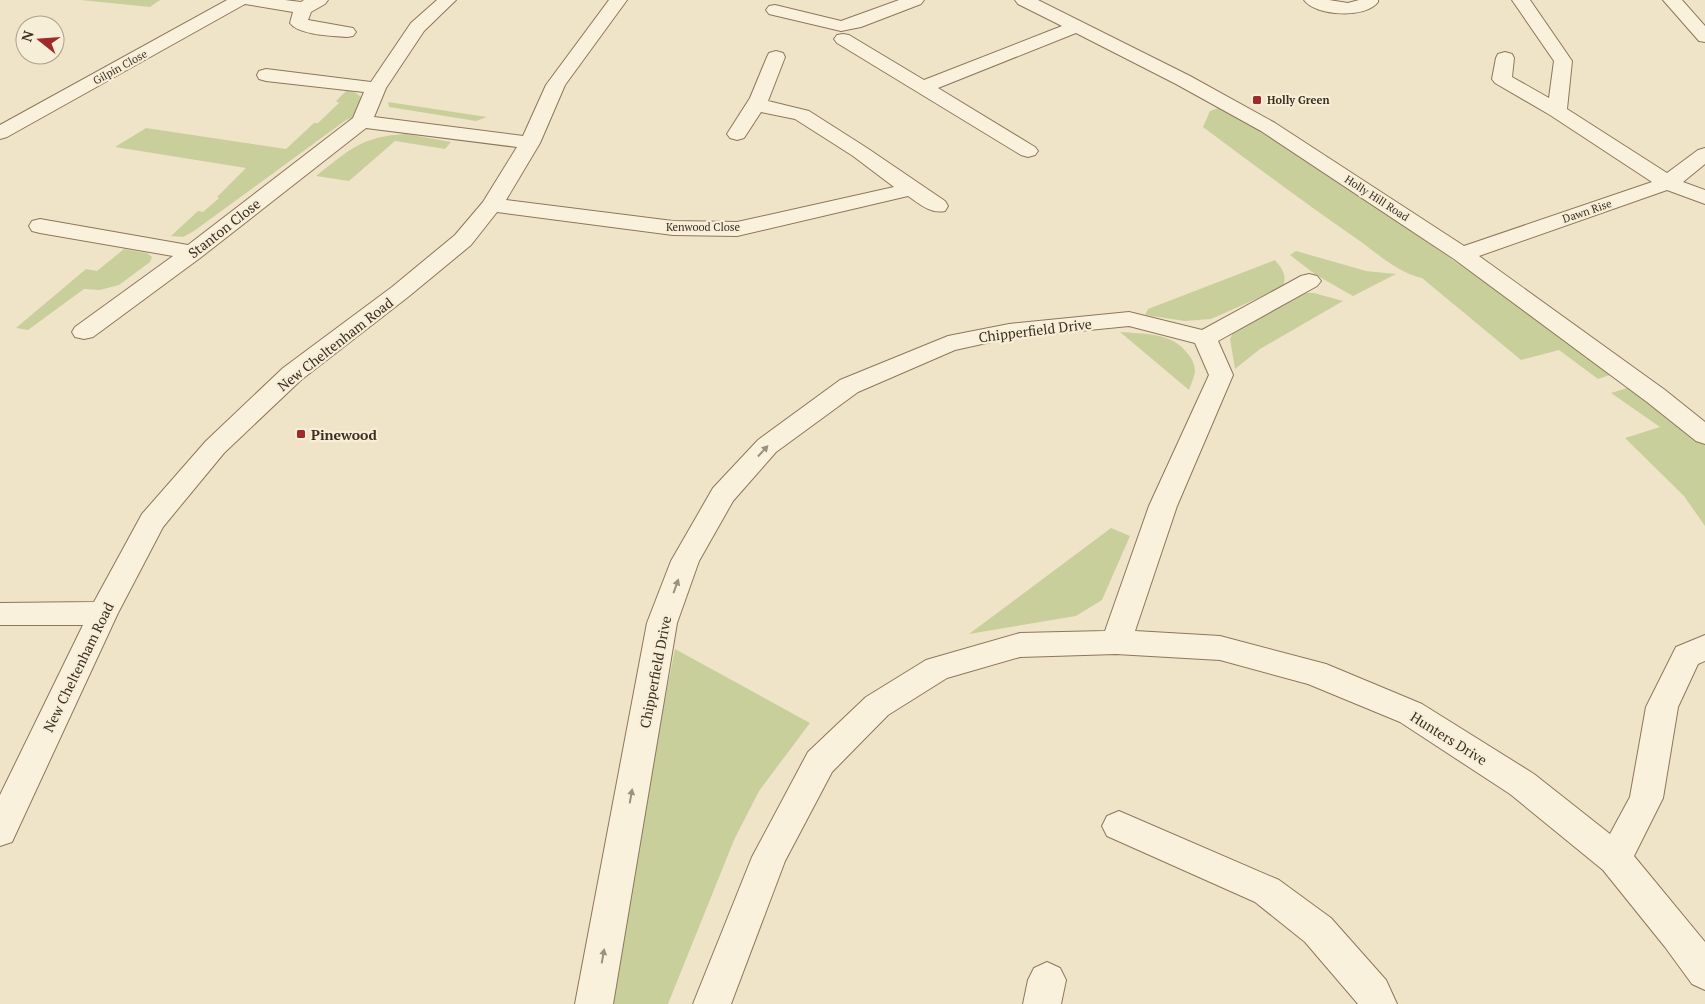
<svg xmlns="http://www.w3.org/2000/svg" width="1705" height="1004" viewBox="0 0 1705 1004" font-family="'PT Serif',serif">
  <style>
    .green { fill: #c9cf9b }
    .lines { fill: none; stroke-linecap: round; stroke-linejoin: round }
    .minor-casing { stroke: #8d765c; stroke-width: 2 }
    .minor { fill: #faf1dc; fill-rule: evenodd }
    .oneway { fill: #9c907e }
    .poi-dot { fill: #9e2a2b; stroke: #f7eed8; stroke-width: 2 }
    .labels { text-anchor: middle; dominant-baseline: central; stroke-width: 4.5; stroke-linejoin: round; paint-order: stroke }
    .far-street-label { font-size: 11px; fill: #3d2e20; stroke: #f7eed8 }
    .far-poi-label { font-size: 11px; font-weight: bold; fill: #3d2e20; stroke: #f7eed8; text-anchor: start }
    .street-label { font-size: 14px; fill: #3d2e20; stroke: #f7eed8 }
    .poi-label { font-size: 14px; font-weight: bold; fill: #3d2e20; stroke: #f7eed8; text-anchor: start }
  </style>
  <rect width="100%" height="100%" fill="#f0e4c8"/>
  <!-- green -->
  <g class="green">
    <polygon points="80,0 160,0 150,7"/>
    <polygon points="347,90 356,93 361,97 352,118 346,120 194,231 183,237 171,236 198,211 203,212 219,198 217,197 246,168 115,147 146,128 286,149 314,123 318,123 339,103 336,101"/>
    <polygon points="388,102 487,117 476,121 389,107"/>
    <path d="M1221,107C1354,189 1481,279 1608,369L1610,375L1598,379L1559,350L1521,360L1422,278C1398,273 1377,253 1357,239C1305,203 1254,165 1203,127L1210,111Z"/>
    <path d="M406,134L451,142L445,149L395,141L349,181L316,176C349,150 362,136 406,134Z"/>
    <polygon points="124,249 147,253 152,257 150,262 119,285 100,290 84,289 28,330 16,328 86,269 97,271"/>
    <polygon points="1296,251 1366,271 1396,274 1353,296 1316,275 1290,255"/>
    <path d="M1275,260C1283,270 1287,275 1283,287L1211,319L1185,321L1145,315L1148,309Z"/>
    <polygon points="1300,293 1314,293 1343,301 1260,349 1235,369 1230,339 1235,328"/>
    <path d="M1120,332C1144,334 1172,332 1188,354C1192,358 1195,365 1195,372C1194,378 1191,384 1189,390Z"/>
    <polygon points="1627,388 1642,393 1705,445 1705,526 1684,496 1625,438 1660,427 1611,393"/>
    <polygon points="1111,528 1130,536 1102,600 1076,616 969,634"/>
    <polygon points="675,649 810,723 759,791 734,840 668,1004 604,1004"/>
  </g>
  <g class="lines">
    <defs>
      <g id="minor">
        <path d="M227,0H285L301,2L304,0H328L325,4L311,12L308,20L353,28L356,32L353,36L347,37C333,36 298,35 290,23L293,12L245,4L7,137L0,139V125Z"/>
        <path d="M437,0H456L424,31L386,88L374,117L523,136L546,85L609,0H627L565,85L540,143L506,200L673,221L737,222L894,187L853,156L795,119L761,112L744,138L737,140L730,138L727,134L750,98L767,57L769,53L776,51L783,53L785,57L768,101L809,111L867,148L945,201L948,206L945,211C930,214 920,204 908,196L737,236L673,235L497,212L471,245L408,297L301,380L224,453L163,527L118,613L12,842L0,846V795L83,625H0V603L94,602L142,514L206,441L283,368L392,287L455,235L483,202L517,147L366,128L200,258L93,337L84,339L75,337L72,332L75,327L173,256L40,233L32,231L29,226L32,221L40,219L188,245L353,118L364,92L266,81L259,79L257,75L259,71L266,69L371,82L411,23Z"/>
        <polygon points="899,0 924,0 921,4 861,27 841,31 769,14 766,10 769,6 775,5 841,21"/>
        <polygon points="1015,0 1038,0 1190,76 1275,123 1464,246 1652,182 1550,115 1495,83 1492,79 1496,58 1498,54 1505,52 1512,54 1514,58 1512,77 1549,98 1554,61 1512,0 1530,0 1572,61 1567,109 1667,173 1698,150 1705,148 1705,164 1683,182 1705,190 1705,204 1667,190 1479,256 1665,390 1705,422 1705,444 1696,441 1647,402 1454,259 1261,131 1176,84 1076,33 938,88 1035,147 1038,151 1035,155 1028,157 1021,155 837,43 834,39 837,35 843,34 849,35 924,80 1062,26 1018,4"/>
        <path d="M1304,0H1329L1348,3L1359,0H1378V2C1366,19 1315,16 1304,0Z"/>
        <polygon points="1663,0 1682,0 1705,26 1705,42 1699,41"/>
        <polygon points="1309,274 1317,276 1321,281 1317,286 1218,341 1233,375 1177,506 1135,631 1220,636 1326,664 1422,704 1534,774 1610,834 1630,797 1646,707 1676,647 1705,635 1705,661 1698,664 1678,707 1663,798 1634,856 1705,942 1705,990 1692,984 1665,947 1603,870 1510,794 1400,722 1308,684 1220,660 1116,654 1020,657 947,678 888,715 832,772 785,861 731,1004 693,1004 752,857 808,752 866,697 926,660 1020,633 1105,631 1149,506 1209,375 1195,343 1129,326 1009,338 955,350 858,392 776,452 733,501 699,561 677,623 613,1004 575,1004 647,623 671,561 713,488 758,440 840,380 948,336 1009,324 1129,312 1202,330 1301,276"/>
        <polygon points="1119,811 1279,880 1331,918 1386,980 1397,1004 1358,1004 1305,942 1255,902 1107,836 1102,826 1107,816"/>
        <polygon points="1047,962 1060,968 1066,980 1061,1004 1023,1004 1028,980 1034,968"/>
      </g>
    </defs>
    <!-- minor casing -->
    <use href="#minor" class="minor-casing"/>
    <!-- minor -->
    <use href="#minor" class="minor"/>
  </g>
  <!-- one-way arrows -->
  <defs><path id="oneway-solid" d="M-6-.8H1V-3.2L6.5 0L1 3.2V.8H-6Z" transform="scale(1.25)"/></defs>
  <g class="oneway">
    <use href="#oneway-solid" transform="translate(763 451) rotate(-47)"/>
    <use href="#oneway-solid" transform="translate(676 586) rotate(-70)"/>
    <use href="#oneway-solid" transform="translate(631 796) rotate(-80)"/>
    <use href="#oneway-solid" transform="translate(603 956) rotate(-80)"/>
  </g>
  <!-- markers -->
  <g class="poi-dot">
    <rect x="1252" y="95" width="10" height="10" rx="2.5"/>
    <rect x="296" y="429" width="10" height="10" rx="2.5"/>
  </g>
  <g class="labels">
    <!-- far-street labels -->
    <g class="far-street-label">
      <text transform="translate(120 67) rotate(-29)">Gilpin Close</text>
      <text transform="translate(1377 198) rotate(33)">Holly Hill Road</text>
      <text transform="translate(1587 211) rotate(-19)">Dawn Rise</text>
      <text x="703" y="227">Kenwood Close</text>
    </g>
    <!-- far-poi labels -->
    <g class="far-poi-label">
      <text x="1267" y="100">Holly Green</text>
    </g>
    <!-- street labels -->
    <g class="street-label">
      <text transform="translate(224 228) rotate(-38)">Stanton Close</text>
      <text transform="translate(1035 330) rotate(-7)">Chipperfield Drive</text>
      <text transform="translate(335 344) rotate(-38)">New Cheltenham Road</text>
      <text transform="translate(78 667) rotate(-64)">New Cheltenham Road</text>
      <text transform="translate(655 672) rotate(-79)">Chipperfield Drive</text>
      <text transform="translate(1449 738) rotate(32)">Hunters Drive</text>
    </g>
    <!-- poi labels -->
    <g class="poi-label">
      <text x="311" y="434">Pinewood</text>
    </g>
  </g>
  <!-- north arrow -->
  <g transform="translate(40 40) rotate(287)"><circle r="24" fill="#f7eed8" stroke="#ada18e"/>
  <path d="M0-4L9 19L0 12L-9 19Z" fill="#9e2a2b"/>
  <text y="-8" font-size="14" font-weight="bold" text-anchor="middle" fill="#3d2e20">N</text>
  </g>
</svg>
